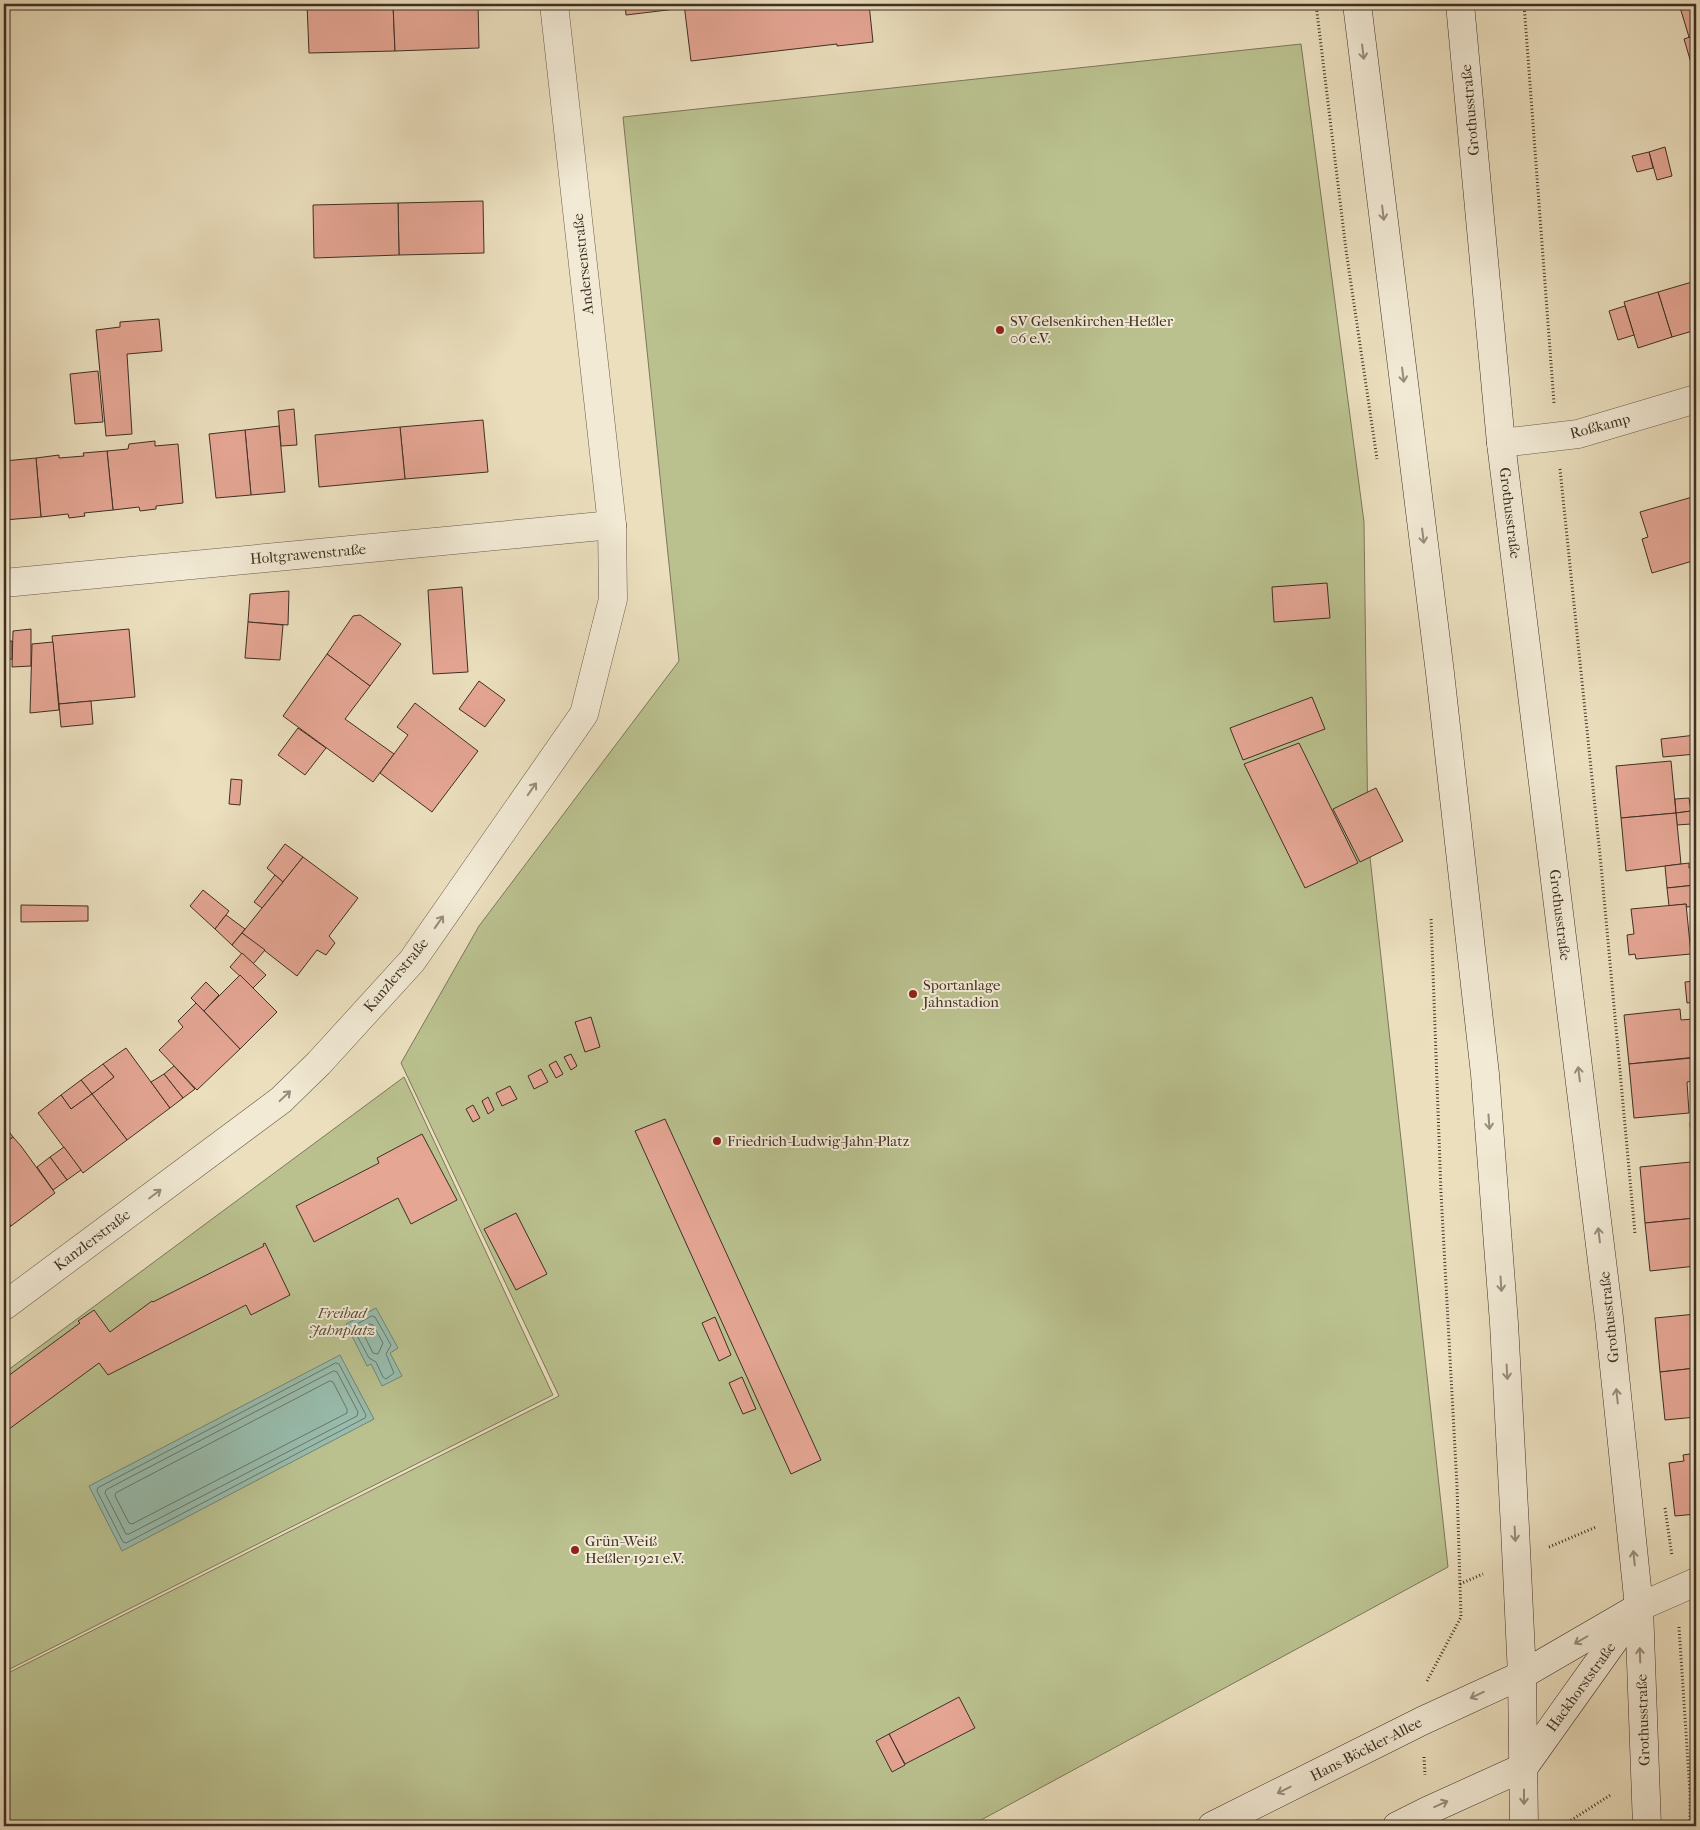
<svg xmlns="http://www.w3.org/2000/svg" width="1700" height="1830" viewBox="0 0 1700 1830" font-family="'IM FELL French Canon',serif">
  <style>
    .green { fill: #bac18f; stroke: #7c785a }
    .water { fill: #98bdae; stroke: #748477 }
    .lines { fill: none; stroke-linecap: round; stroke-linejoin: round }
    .shore { stroke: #6c7669; stroke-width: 1 }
    .building { fill: #e5a694; stroke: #3f2f24 }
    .street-casing { stroke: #6a5b4a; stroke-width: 29 }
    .secondary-casing { stroke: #3f2f24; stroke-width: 29 }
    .path { stroke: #3f2f24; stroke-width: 3; stroke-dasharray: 1 2.5; stroke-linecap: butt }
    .street { stroke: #f2ead5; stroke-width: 28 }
    .secondary { stroke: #f2ead5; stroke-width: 28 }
    .oneway { stroke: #988c7c }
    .poi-dot { fill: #8f2418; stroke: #f2ead5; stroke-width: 2 }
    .labels { text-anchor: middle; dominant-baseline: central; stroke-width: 4; stroke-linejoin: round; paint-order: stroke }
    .street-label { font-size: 15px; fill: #3f2f24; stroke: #f2ead5 }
    .poi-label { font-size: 15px; fill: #3f2f24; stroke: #f2ead5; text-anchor: start }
    .park-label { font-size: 15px; font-style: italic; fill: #584c39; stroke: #f2ead5 }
  </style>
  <rect width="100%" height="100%" fill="#ebdfbe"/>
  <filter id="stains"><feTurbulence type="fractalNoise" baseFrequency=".004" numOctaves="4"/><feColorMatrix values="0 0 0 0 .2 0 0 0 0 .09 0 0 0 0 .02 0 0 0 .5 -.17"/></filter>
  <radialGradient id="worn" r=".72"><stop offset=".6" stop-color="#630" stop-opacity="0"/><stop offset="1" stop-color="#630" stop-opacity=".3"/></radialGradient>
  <!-- green -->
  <g class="green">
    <polygon points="1301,44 1364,522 1368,839 1448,1567 970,1826 4,1826 4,1675 559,1396 401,1063 479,926 679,661 623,117"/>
    <polygon points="404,1077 553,1395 4,1672 4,1373"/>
  </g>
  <!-- water -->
  <g class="water">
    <polygon points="376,1308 398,1348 390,1353 402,1376 382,1386 371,1364 367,1366 346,1324"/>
    <polygon points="340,1355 374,1419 122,1551 89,1486"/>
  </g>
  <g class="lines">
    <!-- shore -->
    <g class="shore">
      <polygon points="372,1316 375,1317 391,1345 386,1354 394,1373 386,1379 383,1377 376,1362 369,1358 353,1328 354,1326"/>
      <polygon points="370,1324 373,1325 383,1343 378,1354 373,1353 362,1331 362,1328"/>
      <polygon points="336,1363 339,1364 366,1415 365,1418 126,1543 123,1542 97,1491 98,1488"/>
      <polygon points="334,1371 337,1372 358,1412 357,1416 129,1534 126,1534 105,1493 106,1490"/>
      <polygon points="330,1381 333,1382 347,1409 347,1413 132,1524 129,1523 115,1496 116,1493"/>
    </g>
  </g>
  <!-- building -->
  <g class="building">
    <polygon points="307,4 393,4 395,51 309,53"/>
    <polygon points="393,4 478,4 479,48 395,51"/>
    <polygon points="625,4 684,4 684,8 626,15"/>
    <polygon points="684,4 869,4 873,42 837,46 837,44 691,61"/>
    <polygon points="1192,4 1206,4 1206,5 1193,7"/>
    <polygon points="1679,4 1696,4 1696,35 1689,37"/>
    <polygon points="1696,35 1696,72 1694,73 1684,39"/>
    <polygon points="1665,147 1672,176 1657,180 1649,152"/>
    <polygon points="1649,152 1653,168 1637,172 1632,156"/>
    <polygon points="483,201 484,253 399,255 398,203"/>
    <polygon points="398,203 399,255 314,258 313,205"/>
    <polygon points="1692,282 1696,296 1696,330 1672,337 1658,292"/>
    <polygon points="1658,292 1672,337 1638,348 1624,302"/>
    <polygon points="1625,306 1634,335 1618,340 1609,311"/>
    <polygon points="159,319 162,351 127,354 132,434 106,436 96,330 120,327 120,322"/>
    <polygon points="98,371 103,422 75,424 70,374"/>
    <polygon points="294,409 297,445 281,446 278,411"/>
    <polygon points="483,420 488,472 405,479 400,427"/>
    <polygon points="279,426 285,492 251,495 245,430"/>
    <polygon points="400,427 405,479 319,487 315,435"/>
    <polygon points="245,430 251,495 216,498 209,434"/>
    <polygon points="155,441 155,446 178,444 183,503 156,506 156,509 140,511 139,507 113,510 107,451 128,449 129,444"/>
    <polygon points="107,451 113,510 84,513 85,516 69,518 68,514 41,517 36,458 59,455 59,458 84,456 83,453"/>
    <polygon points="36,458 41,517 4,520 4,461"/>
    <polygon points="1696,496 1696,560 1652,573 1642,539 1648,537 1640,512"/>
    <polygon points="1327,583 1330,618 1274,622 1272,587"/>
    <polygon points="462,587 468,672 433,674 428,590"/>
    <polygon points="289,591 288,625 248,622 250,594"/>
    <polygon points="360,615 401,644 370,686 327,654 353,616"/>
    <polygon points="248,622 283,625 280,660 245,658"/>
    <polygon points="31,629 31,666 12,667 13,631"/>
    <polygon points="129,629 135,697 59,704 52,636"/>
    <polygon points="12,641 12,659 4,660 4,642"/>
    <polygon points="53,642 59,710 30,713 32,644"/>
    <polygon points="327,654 370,686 345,719 394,754 373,782 283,716"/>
    <polygon points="4,670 6,702 4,702"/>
    <polygon points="479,681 505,700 485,727 459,709"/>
    <polygon points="1312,697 1325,729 1243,760 1230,728"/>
    <polygon points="91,701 93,724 61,727 59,704"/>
    <polygon points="415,703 478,751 432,812 380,773 408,735 397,727"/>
    <polygon points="298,728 326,748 305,775 278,755"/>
    <polygon points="1696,735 1696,754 1663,757 1661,739"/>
    <polygon points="1299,743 1358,863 1305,888 1244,764"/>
    <polygon points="1671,761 1676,813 1621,818 1616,766"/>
    <polygon points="231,779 242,780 240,805 229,804"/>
    <polygon points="1376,788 1403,841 1360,862 1333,809"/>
    <polygon points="1689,798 1691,811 1676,813 1675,799"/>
    <polygon points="1691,811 1691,824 1677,825 1676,813"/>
    <polygon points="1676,813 1681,864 1626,871 1621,818"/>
    <polygon points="285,844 303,857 283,882 267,868"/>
    <polygon points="303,857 358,898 329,936 335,943 326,955 317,950 297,976 242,933"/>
    <polygon points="1689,863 1689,868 1696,867 1696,885 1667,888 1665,866"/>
    <polygon points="275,875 283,882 262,908 254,902"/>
    <polygon points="1696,885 1696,906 1687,907 1686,904 1669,906 1667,888"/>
    <polygon points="203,890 229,911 215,929 190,906"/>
    <polygon points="1686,904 1691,954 1636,959 1635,954 1629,955 1627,935 1634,934 1631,909"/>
    <polygon points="21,905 88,906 88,921 21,922"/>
    <polygon points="226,915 245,929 232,945 215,929"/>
    <polygon points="242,933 265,950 253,964 232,945"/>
    <polygon points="242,953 266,975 253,988 230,967"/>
    <polygon points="240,975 277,1012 240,1049 204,1011"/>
    <polygon points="1696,981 1696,1002 1687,1003 1685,982"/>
    <polygon points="206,982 219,995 204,1011 191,998"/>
    <polygon points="196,1003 240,1049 197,1090 159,1050 183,1027 178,1021"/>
    <polygon points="1680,1009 1681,1020 1693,1019 1696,1057 1629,1064 1624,1015"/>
    <polygon points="591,1017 600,1047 585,1052 575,1022"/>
    <polygon points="126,1048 170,1108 127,1140 92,1094 114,1077 103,1064"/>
    <polygon points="571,1054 577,1066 571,1070 564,1057"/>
    <polygon points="1692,1058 1694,1081 1687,1082 1689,1113 1634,1118 1629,1064"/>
    <polygon points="556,1061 563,1074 556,1078 549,1065"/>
    <polygon points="103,1064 114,1077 92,1094 81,1080"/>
    <polygon points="174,1066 195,1089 183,1098 164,1074"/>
    <polygon points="541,1069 548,1082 534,1089 528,1076"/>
    <polygon points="164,1074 183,1098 170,1108 151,1082"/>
    <polygon points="81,1080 92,1094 71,1109 61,1095"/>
    <polygon points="510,1086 517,1099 502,1106 496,1093"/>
    <polygon points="92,1094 127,1140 83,1173 38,1113 61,1095 71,1109"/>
    <polygon points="488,1097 494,1110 488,1114 482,1101"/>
    <polygon points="473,1105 480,1118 473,1122 466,1109"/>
    <polygon points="665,1119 821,1460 791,1474 635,1131"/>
    <polygon points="1690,1123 1696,1123 1696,1143 1692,1144"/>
    <polygon points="4,1125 13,1137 4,1144"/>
    <polygon points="422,1134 457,1200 411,1224 398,1198 314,1242 296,1206 379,1163 377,1158"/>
    <polygon points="13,1137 21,1146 55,1193 11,1226 4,1217 4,1144"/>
    <polygon points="64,1147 81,1170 67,1180 50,1157"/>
    <polygon points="50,1157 67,1180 53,1190 37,1167"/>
    <polygon points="1691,1162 1696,1218 1645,1223 1640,1167"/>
    <polygon points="516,1213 547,1274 516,1290 484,1229"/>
    <polygon points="4,1217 11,1226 4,1231"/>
    <polygon points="1696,1218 1696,1266 1650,1271 1645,1223"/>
    <polygon points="265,1243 290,1295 251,1315 246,1305 108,1375 99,1363 5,1432 6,1433 4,1432 4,1379 80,1323 78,1321 94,1310 110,1332 152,1301 153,1302 264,1246 263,1244"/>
    <polygon points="1696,1314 1696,1368 1660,1372 1655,1318"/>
    <polygon points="715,1317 731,1355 719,1361 702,1323"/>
    <polygon points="1696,1368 1696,1417 1665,1420 1660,1372"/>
    <polygon points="742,1377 756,1409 743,1414 729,1383"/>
    <polygon points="1696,1453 1696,1514 1675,1516 1669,1463 1684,1461 1683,1455"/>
    <polygon points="959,1697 975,1728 905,1764 889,1734"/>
    <polygon points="889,1734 905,1765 892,1772 876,1741"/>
  </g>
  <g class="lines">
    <defs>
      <g id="street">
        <polyline points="1501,443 1578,434 1696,399"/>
        <polyline points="4,583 612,525"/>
        <polyline points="4,1306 281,1100 319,1063 412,961 584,714 613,599 612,525 554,4"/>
        <polyline points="1639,1607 1696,1582"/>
      </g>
      <g id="secondary">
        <polyline points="1357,4 1440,673 1485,1074 1504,1323 1515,1528 1522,1675 1524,1826"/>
        <polyline points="1460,4 1501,443 1609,1318 1639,1607 1647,1826"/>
        <polyline points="1524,1767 1633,1614"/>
        <polyline points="1212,1826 1422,1721 1522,1675 1639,1607"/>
        <polyline points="1397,1826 1427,1811 1524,1767"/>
      </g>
    </defs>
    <!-- street casing -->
    <use href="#street" class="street-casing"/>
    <!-- secondary casing -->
    <use href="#secondary" class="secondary-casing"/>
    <!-- path -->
    <g class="path">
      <polyline points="1316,4 1346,250 1377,459"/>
      <polyline points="1524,4 1554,403"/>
      <polyline points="1560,469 1601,865 1635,1234"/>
      <polyline points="1665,1508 1672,1556"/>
      <polyline points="1549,1547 1596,1527"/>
      <polyline points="1460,1584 1483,1574"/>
      <polyline points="1679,1627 1690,1793 1690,1826"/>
      <polyline points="1427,1681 1461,1617 1457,1486 1441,1193 1431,917"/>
      <polyline points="1424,1757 1425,1775"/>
      <polyline points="1562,1826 1612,1794"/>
    </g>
    <!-- street -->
    <use href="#street" class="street"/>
    <!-- secondary -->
    <use href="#secondary" class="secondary"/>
  </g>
  <!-- one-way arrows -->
  <defs><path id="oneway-shaft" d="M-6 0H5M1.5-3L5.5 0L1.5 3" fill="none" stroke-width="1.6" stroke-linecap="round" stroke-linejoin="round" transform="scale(1.25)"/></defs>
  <g class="oneway">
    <use href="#oneway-shaft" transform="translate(1363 52) rotate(83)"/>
    <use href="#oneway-shaft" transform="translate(1383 213) rotate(83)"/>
    <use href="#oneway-shaft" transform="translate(1403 375) rotate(83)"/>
    <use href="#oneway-shaft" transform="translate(1423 536) rotate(83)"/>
    <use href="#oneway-shaft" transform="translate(532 789) rotate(-55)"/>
    <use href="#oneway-shaft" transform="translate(439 922) rotate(-55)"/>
    <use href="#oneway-shaft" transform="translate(1579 1074) rotate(-97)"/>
    <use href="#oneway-shaft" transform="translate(285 1096) rotate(-43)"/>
    <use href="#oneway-shaft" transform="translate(1489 1122) rotate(86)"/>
    <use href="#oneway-shaft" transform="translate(155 1194) rotate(-37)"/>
    <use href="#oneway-shaft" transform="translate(1599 1235) rotate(-97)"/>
    <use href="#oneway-shaft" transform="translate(1501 1284) rotate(86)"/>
    <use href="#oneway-shaft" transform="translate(1507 1372) rotate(87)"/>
    <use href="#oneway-shaft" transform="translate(1617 1396) rotate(-96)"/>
    <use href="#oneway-shaft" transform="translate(1515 1534) rotate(87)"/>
    <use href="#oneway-shaft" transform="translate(1634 1558) rotate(-96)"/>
    <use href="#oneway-shaft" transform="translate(1581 1640) rotate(150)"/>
    <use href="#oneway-shaft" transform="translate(1640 1655) rotate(-92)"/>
    <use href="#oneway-shaft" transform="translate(1477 1695) rotate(155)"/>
    <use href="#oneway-shaft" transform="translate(1284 1790) rotate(153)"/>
    <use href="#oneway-shaft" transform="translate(1524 1797) rotate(90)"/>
    <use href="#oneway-shaft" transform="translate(1441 1804) rotate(-24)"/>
  </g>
  <!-- markers -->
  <g class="poi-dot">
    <circle cx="1000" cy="330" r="5"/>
    <circle cx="913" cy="994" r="5"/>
    <circle cx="717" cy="1141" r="5"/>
    <circle cx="575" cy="1550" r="5"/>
  </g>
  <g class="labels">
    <!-- street labels -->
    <g class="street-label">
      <text transform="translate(1470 110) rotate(-95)">Grothusstraße</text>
      <text transform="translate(583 264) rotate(-96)">Andersenstraße</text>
      <text transform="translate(1600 426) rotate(-15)">Roßkamp</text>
      <text transform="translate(1510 513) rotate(83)">Grothusstraße</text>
      <text transform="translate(308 554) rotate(-5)">Holtgrawenstraße</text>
      <text transform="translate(1560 915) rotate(83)">Grothusstraße</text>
      <text transform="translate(396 975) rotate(-50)">Kanzlerstraße</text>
      <text transform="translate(92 1240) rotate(-37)">Kanzlerstraße</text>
      <text transform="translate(1609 1317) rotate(-96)">Grothusstraße</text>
      <text transform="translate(1581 1687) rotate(-54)">Hackhorststraße</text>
      <text transform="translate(1643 1720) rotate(-92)">Grothusstraße</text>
      <text transform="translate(1366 1749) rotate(-27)">Hans-Böckler-Allee</text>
    </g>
    <!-- poi labels -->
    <g class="poi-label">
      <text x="1010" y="321">SV Gelsenkirchen-Heßler<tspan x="1010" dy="17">06 e.V.</tspan></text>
      <text x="923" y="985">Sportanlage<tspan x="923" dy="17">Jahnstadion</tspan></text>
      <text x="727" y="1141">Friedrich-Ludwig-Jahn-Platz</text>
      <text x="585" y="1541">Grün-Weiß<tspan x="585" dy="17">Heßler 1921 e.V.</tspan></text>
    </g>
    <!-- park labels -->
    <g class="park-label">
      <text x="342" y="1313">Freibad<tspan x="342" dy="17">Jahnplatz</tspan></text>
    </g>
  </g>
  <!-- margin -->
  <rect width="1700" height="1830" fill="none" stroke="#ebdfbe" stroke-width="20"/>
  <rect x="5" y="5" width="1690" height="1820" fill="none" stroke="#3f2f24" stroke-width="2.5"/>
  <rect x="10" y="10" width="1680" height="1810" fill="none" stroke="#3f2f24"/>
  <rect width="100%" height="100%" filter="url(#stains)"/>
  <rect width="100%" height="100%" fill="url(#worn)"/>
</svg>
